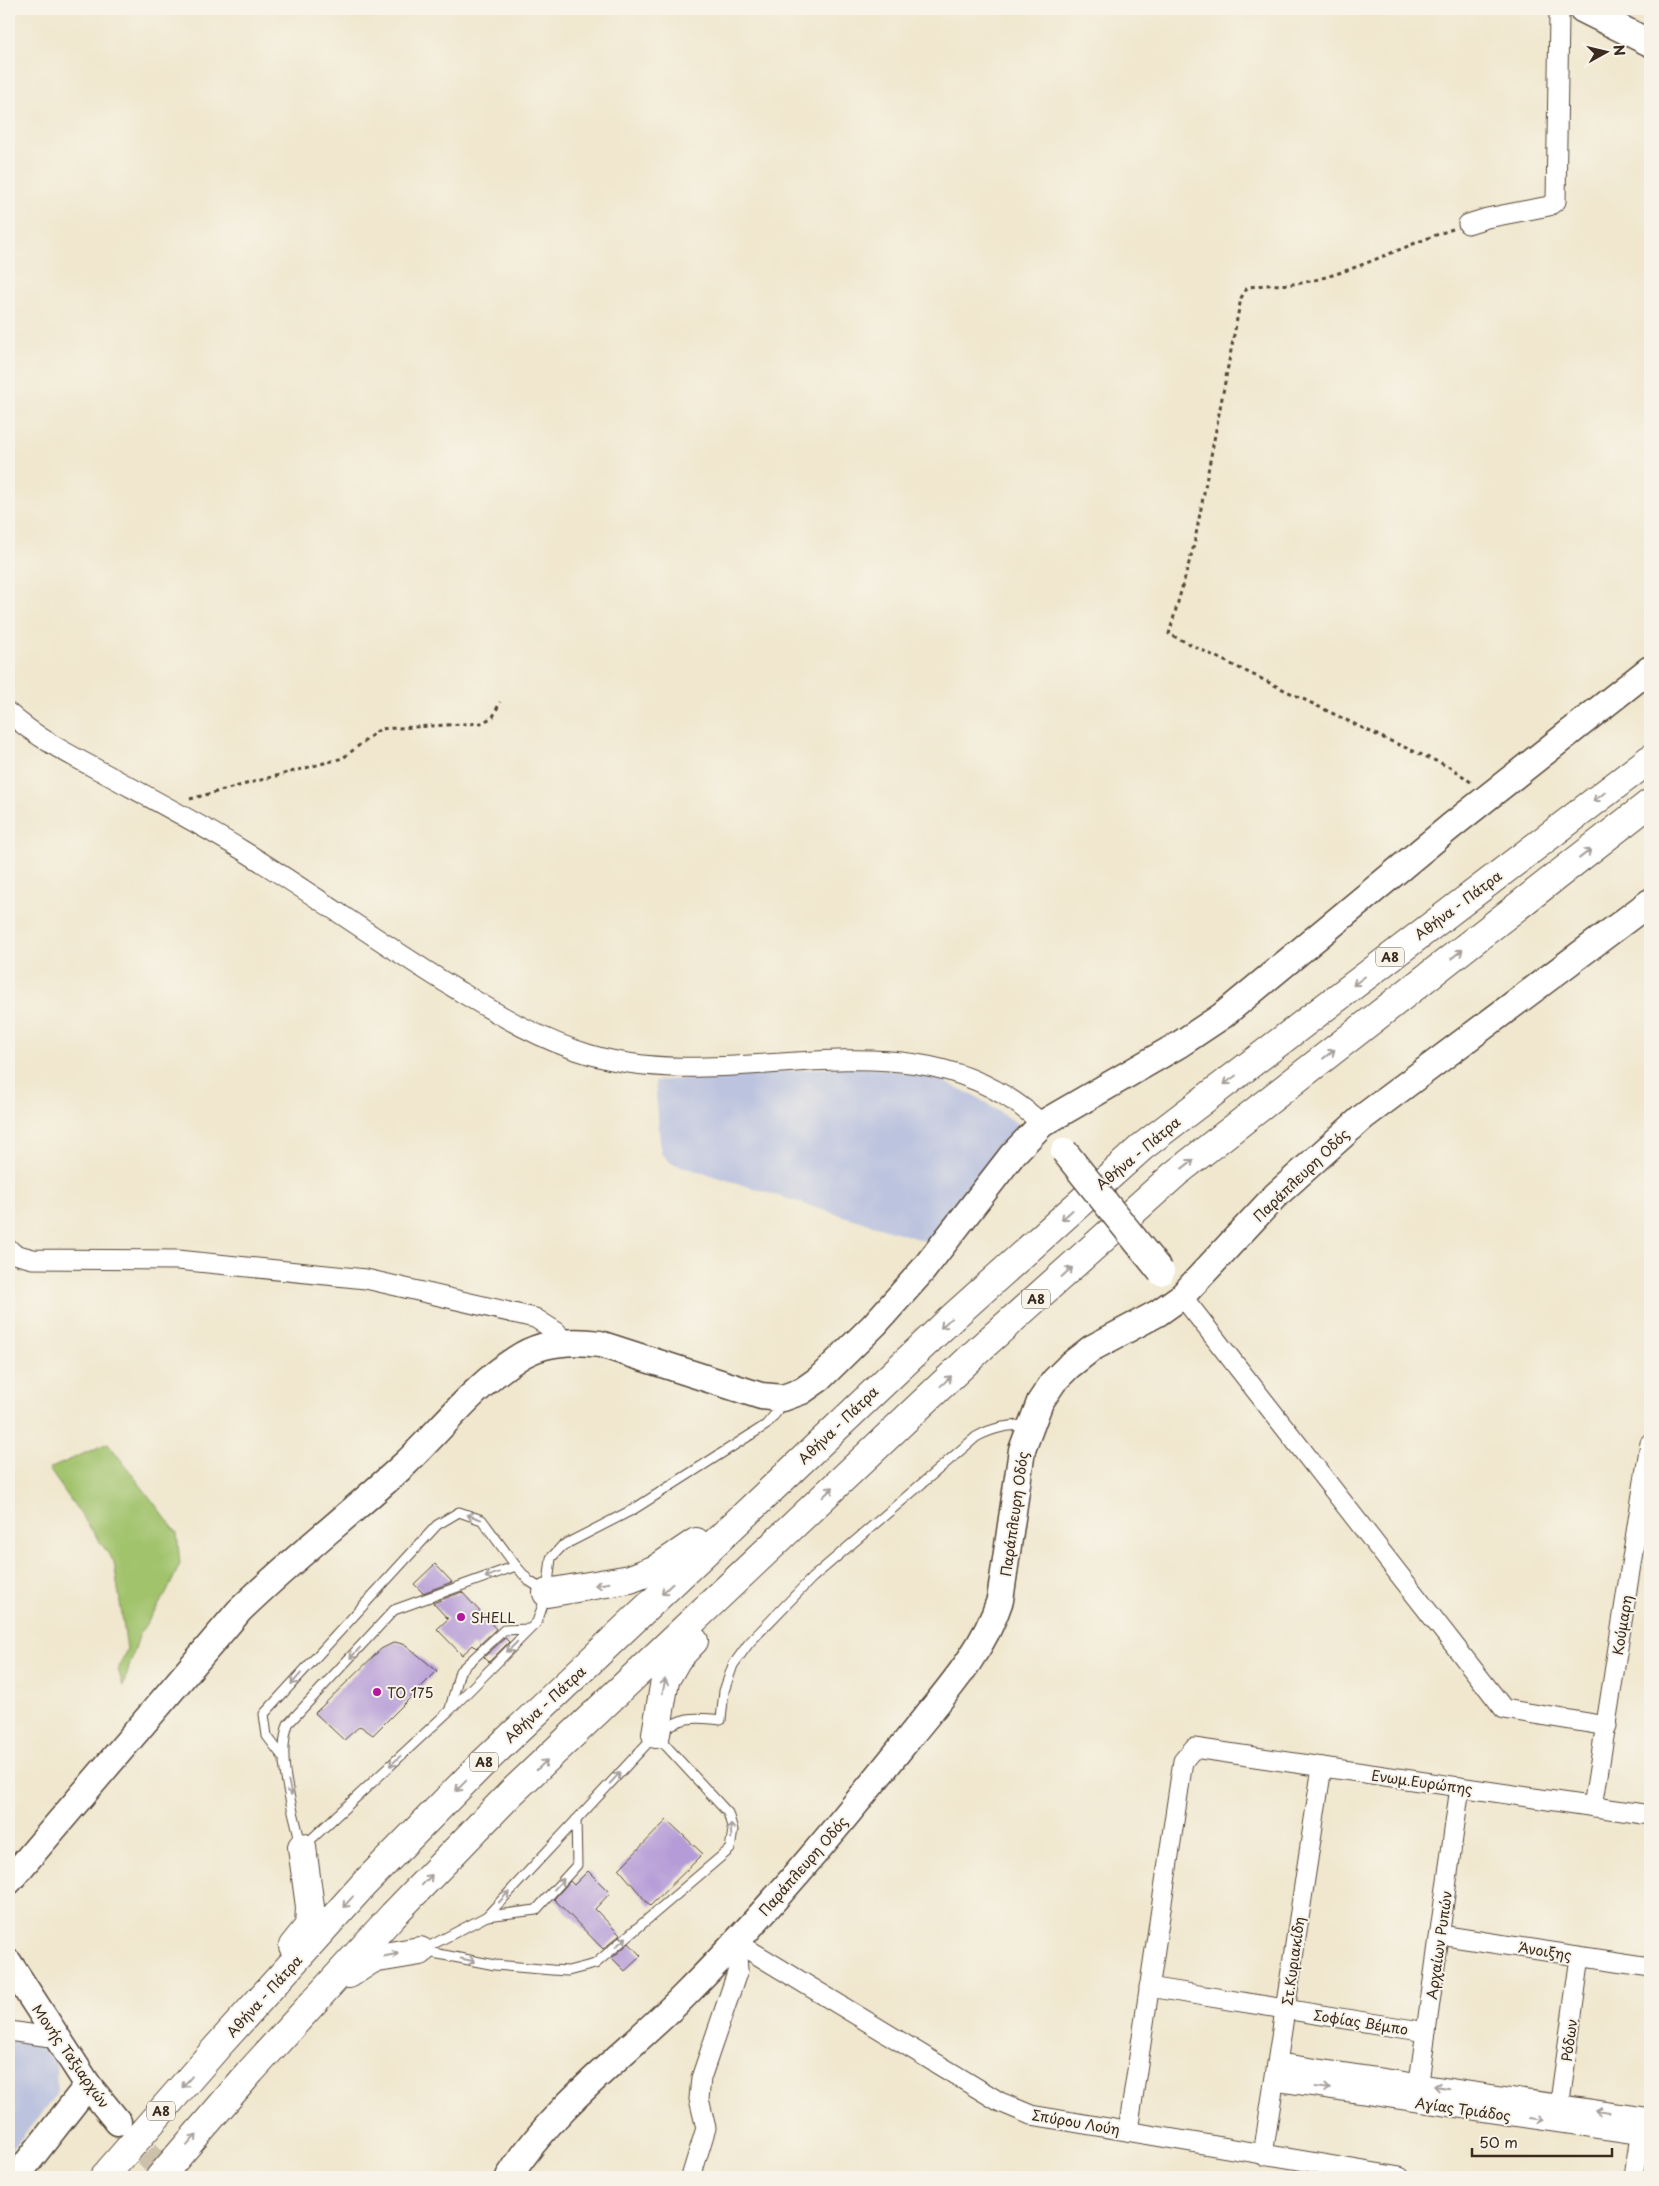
<svg xmlns="http://www.w3.org/2000/svg" width="1659" height="2186" viewBox="0 0 1659 2186" font-family="'Playpen Sans',sans-serif">
  <style>
    .industrial { fill: #bbc3de }
    .green { fill: #a1c36c; stroke: #6e7645 }
    .building { fill: #b59bd7 }
    .lines { fill: none; stroke-linecap: round; stroke-linejoin: round }
    .secondary-tunnel { stroke: #ccc1ab; stroke-width: 26; stroke-dasharray: 26 13; stroke-linecap: butt }
    .lane-casing { stroke: #564638; stroke-width: 11 }
    .street-casing { stroke: #564638; stroke-width: 21 }
    .secondary-casing { stroke: #564638; stroke-width: 29 }
    .highway-casing { stroke: #564638; stroke-width: 30 }
    .path { stroke: #564638; stroke-width: 3; stroke-dasharray: 4 4; stroke-linecap: butt }
    .lane { stroke: #fff; stroke-width: 9 }
    .street { stroke: #fff; stroke-width: 19 }
    .secondary { stroke: #fff; stroke-width: 26 }
    .highway { stroke: #fff; stroke-width: 28 }
    .secondary-bridge-casing { stroke: #564638; stroke-width: 29; stroke-linecap: butt }
    .secondary-bridge { stroke: #fff; stroke-width: 26 }
    .oneway { stroke: #a79f9a }
    .poi-dot { fill: #b5179e; stroke: #f7f3e8; stroke-width: 2 }
    .labels { text-anchor: middle; dominant-baseline: central; stroke-width: 4; stroke-linejoin: round; paint-order: stroke }
    .shield { fill: #f7f3e8; stroke: #73665b; stroke-width: 1 }
    .shield-label { font-size: 12px; font-weight: bold; fill: #3b2a1e }
    .street-label { font-size: 14px; fill: #3b2a1e; stroke: #f7f3e8 }
    .poi-label { font-size: 14px; fill: #3b2a1e; stroke: #f7f3e8; text-anchor: start }
  </style>
  <rect width="100%" height="100%" fill="#f7f3e8"/>
  <filter id="ink" filterUnits="userSpaceOnUse"><feTurbulence type="fractalNoise" baseFrequency=".02" numOctaves="2"/><feDisplacementMap in="SourceGraphic" scale="10" xChannelSelector="R" yChannelSelector="G"/><feConvolveMatrix kernelMatrix="1 2 1 2 8 2 1 2 1" color-interpolation-filters="sRGB"/></filter>
  <filter id="wash" filterUnits="userSpaceOnUse"><feTurbulence type="fractalNoise" baseFrequency=".0096" numOctaves="4" result="noise"/><feDisplacementMap in="SourceGraphic" scale="20" xChannelSelector="R" yChannelSelector="G"/><feGaussianBlur stdDeviation="1.12" result="paint"/><feColorMatrix in="noise" values="0 0 0 0 0 0 0 0 0 0 0 0 0 0 0 0 0 1.4 0 .05"/><feComposite in="paint" operator="in"/></filter>
  <g filter="url(#wash)">
    <rect width="100%" height="100%" fill="#f0e7ce"/>
    <!-- industrial -->
    <g class="industrial">
      <polygon points="852,1066 907,1072 938,1079 975,1096 1018,1124 1008,1146 938,1245 671,1163 661,1153 655,1081"/>
      <polygon points="9,2037 39,2041 56,2064 57,2094 9,2153"/>
    </g>
    <!-- green -->
    <polygon class="green" points="108,1443 177,1533 180,1564 166,1594 140,1633 123,1686 118,1669 127,1649 114,1562 49,1469"/>
    <g id="blocks">
      <!-- building -->
      <g class="building">
        <polygon points="435,1564 452,1582 423,1593 414,1584"/>
        <polygon points="462,1592 496,1629 476,1648 473,1645 462,1655 437,1629 448,1619 433,1603"/>
        <polygon points="505,1638 509,1642 489,1662 484,1657"/>
        <polygon points="395,1642 406,1645 437,1671 373,1735 360,1726 344,1740 315,1713 381,1649"/>
        <polygon points="667,1820 703,1854 650,1906 619,1869"/>
        <polygon points="588,1871 610,1893 595,1909 620,1935 603,1949 554,1899 570,1881 574,1885"/>
        <polygon points="629,1943 641,1956 625,1971 612,1958"/>
      </g>
    </g>
  </g>
  <g filter="url(#ink)">
    <use href="#blocks" fill-opacity="0" stroke="#564638" stroke-width="1"/>
    <g class="lines">
      <!-- secondary-tunnel -->
      <polyline class="secondary-tunnel" points="120,2124 169,2177"/>
      <defs>
        <g id="lane">
          <polyline points="450,1709 460,1671 504,1630 529,1629"/>
          <polyline points="283,1757 267,1736 264,1714 437,1525 459,1512 482,1520 516,1566"/>
          <path d="M301,1845C293,1807 276,1762 288,1724L394,1610L516,1566L529,1581L545,1591"/>
          <polyline points="304,1846 450,1710 537,1622 547,1593 551,1558 562,1546 634,1509 766,1425 776,1413 781,1401"/>
          <polyline points="487,1916 536,1910 577,1865 576,1820"/>
          <path d="M422,1950L487,1916L656,1734C681,1717 691,1716 721,1720L724,1691L733,1665L749,1643L812,1578L976,1437C994,1427 1009,1425 1029,1425"/>
          <polyline points="423,1951 495,1965 552,1970 568,1971 595,1964 730,1849 733,1830 728,1813 657,1736"/>
        </g>
        <g id="street">
          <polyline points="1468,224 1487,218 1549,206 1556,201 1559,15 1562,9"/>
          <path d="M9,713C38,739 72,756 106,774C152,799 198,823 242,850C315,895 385,946 459,991C501,1016 541,1040 588,1054C738,1100 913,1002 1042,1124"/>
          <polyline points="9,1249 14,1254 33,1259 178,1260 366,1279 535,1318 557,1332 562,1343"/>
          <polyline points="1182,1296 1504,1709 1607,1726"/>
          <polyline points="1593,1807 1650,1443"/>
          <polyline points="1440,1935 1650,1967"/>
          <polyline points="736,1942 1000,2102 1031,2115 1400,2177"/>
          <polyline points="1149,1987 1426,2032"/>
          <polyline points="9,2031 57,2038"/>
          <polyline points="1278,2063 1650,2118"/>
          <polyline points="1275,2081 1650,2136"/>
          <polyline points="1417,2096 1460,1787"/>
          <polyline points="1558,2116 1580,1957"/>
          <polyline points="1128,2131 1183,1761 1194,1748 1650,1815"/>
          <polyline points="1263,2155 1322,1767"/>
          <polyline points="691,2177 706,2128 699,2099 701,2078 738,1970 736,1942"/>
          <polyline points="1634,2177 1642,2123"/>
        </g>
        <g id="secondary">
          <polyline points="1582,9 1650,43"/>
          <path d="M9,1881L239,1611C292,1559 351,1514 406,1463C440,1430 477,1384 516,1359C541,1342 571,1340 600,1344L761,1396L783,1398L802,1391L819,1379L874,1325L923,1270L1013,1154L1042,1124L1180,1044L1222,1016L1450,827L1650,669"/>
          <polyline points="9,1963 88,2085 118,2122"/>
          <polyline points="16,2177 88,2085"/>
          <path d="M509,2177C554,2105 625,2055 684,1996C765,1915 837,1828 908,1739C942,1696 983,1653 1000,1600L1022,1450L1040,1402L1054,1381L1069,1366L1092,1348L1158,1313L1182,1296L1275,1196L1363,1117L1650,902"/>
        </g>
        <g id="highway">
          <polyline points="547,1593 630,1579 656,1569 696,1542"/>
          <polyline points="656,1734 665,1680 677,1659 694,1641"/>
          <polyline points="293,1946 309,1926 310,1907 302,1847"/>
          <polyline points="349,1974 372,1959 420,1951"/>
          <polyline points="104,2177 218,2046 364,1884 481,1765 953,1317 1142,1147 1650,759"/>
          <polyline points="160,2177 251,2071 393,1915 511,1793 984,1345 1175,1174 1650,803"/>
        </g>
      </defs>
      <!-- lane casing -->
      <use href="#lane" class="lane-casing"/>
      <!-- street casing -->
      <use href="#street" class="street-casing"/>
      <!-- secondary casing -->
      <use href="#secondary" class="secondary-casing"/>
      <!-- highway casing -->
      <use href="#highway" class="highway-casing"/>
      <!-- path -->
      <g class="path">
        <path d="M1453,229C1402,246 1353,273 1301,283C1283,286 1265,283 1247,288L1241,298L1194,545L1169,634L1379,736L1452,768L1472,783"/>
        <polyline points="190,799 343,758 380,729 481,723 493,717 500,702"/>
      </g>
      <!-- lane -->
      <use href="#lane" class="lane"/>
      <!-- street -->
      <use href="#street" class="street"/>
      <!-- secondary -->
      <use href="#secondary" class="secondary"/>
      <!-- highway -->
      <use href="#highway" class="highway"/>
      <defs>
        <polyline id="secondary-bridge" points="1064,1151 1161,1272"/>
      </defs>
      <!-- secondary-bridge casing -->
      <use href="#secondary-bridge" class="secondary-bridge-casing"/>
      <!-- secondary-bridge -->
      <use href="#secondary-bridge" class="secondary-bridge"/>
    </g>
    <!-- one-way arrows -->
    <defs><path id="oneway-shaft" d="M-6 0H5M1.5-3L5.5 0L1.5 3" fill="none" stroke-width="1.6" stroke-linecap="round" stroke-linejoin="round" transform="scale(1.25)"/></defs>
    <g class="oneway">
      <use href="#oneway-shaft" transform="translate(1599 797) rotate(143)"/>
      <use href="#oneway-shaft" transform="translate(1585 854) rotate(-38)"/>
      <use href="#oneway-shaft" transform="translate(1457 954) rotate(-38)"/>
      <use href="#oneway-shaft" transform="translate(1359 981) rotate(143)"/>
      <use href="#oneway-shaft" transform="translate(1329 1054) rotate(-38)"/>
      <use href="#oneway-shaft" transform="translate(1230 1080) rotate(143)"/>
      <use href="#oneway-shaft" transform="translate(1188 1164) rotate(-38)"/>
      <use href="#oneway-shaft" transform="translate(1067 1215) rotate(138)"/>
      <use href="#oneway-shaft" transform="translate(1067 1272) rotate(-42)"/>
      <use href="#oneway-shaft" transform="translate(946 1323) rotate(137)"/>
      <use href="#oneway-shaft" transform="translate(946 1381) rotate(-43)"/>
      <use href="#oneway-shaft" transform="translate(828 1492) rotate(-44)"/>
      <use href="#oneway-shaft" transform="translate(474 1517) rotate(-161)"/>
      <use href="#oneway-shaft" transform="translate(492 1575) rotate(160)"/>
      <use href="#oneway-shaft" transform="translate(602 1584) rotate(170)"/>
      <use href="#oneway-shaft" transform="translate(667 1589) rotate(136)"/>
      <use href="#oneway-shaft" transform="translate(512 1647) rotate(135)"/>
      <use href="#oneway-shaft" transform="translate(355 1653) rotate(133)"/>
      <use href="#oneway-shaft" transform="translate(296 1679) rotate(132)"/>
      <use href="#oneway-shaft" transform="translate(664 1686) rotate(-79)"/>
      <use href="#oneway-shaft" transform="translate(395 1761) rotate(137)"/>
      <use href="#oneway-shaft" transform="translate(542 1765) rotate(-43)"/>
      <use href="#oneway-shaft" transform="translate(615 1778) rotate(-47)"/>
      <use href="#oneway-shaft" transform="translate(461 1786) rotate(134)"/>
      <use href="#oneway-shaft" transform="translate(290 1788) rotate(78)"/>
      <use href="#oneway-shaft" transform="translate(731 1831) rotate(-93)"/>
      <use href="#oneway-shaft" transform="translate(427 1880) rotate(-46)"/>
      <use href="#oneway-shaft" transform="translate(559 1884) rotate(-48)"/>
      <use href="#oneway-shaft" transform="translate(504 1897) rotate(-47)"/>
      <use href="#oneway-shaft" transform="translate(348 1902) rotate(132)"/>
      <use href="#oneway-shaft" transform="translate(621 1942) rotate(-41)"/>
      <use href="#oneway-shaft" transform="translate(391 1955) rotate(-11)"/>
      <use href="#oneway-shaft" transform="translate(468 1960) rotate(11)"/>
      <use href="#oneway-shaft" transform="translate(187 2082) rotate(131)"/>
      <use href="#oneway-shaft" transform="translate(1441 2087) rotate(-171)"/>
      <use href="#oneway-shaft" transform="translate(1323 2088) rotate(8)"/>
      <use href="#oneway-shaft" transform="translate(1602 2111) rotate(-172)"/>
      <use href="#oneway-shaft" transform="translate(1536 2119) rotate(8)"/>
      <use href="#oneway-shaft" transform="translate(192 2140) rotate(-49)"/>
    </g>
  </g>
  <!-- markers -->
  <g class="poi-dot">
    <circle cx="461" cy="1617" r="5"/>
    <circle cx="377" cy="1692" r="5"/>
  </g>
  <g class="labels">
    <!-- shield labels -->
    <g class="shield">
      <rect x="1376" y="947.5" width="28" height="19" rx="4"/>
      <rect x="1022" y="1289.5" width="28" height="19" rx="4"/>
      <rect x="470" y="1752.5" width="28" height="19" rx="4"/>
      <rect x="147" y="2101.5" width="28" height="19" rx="4"/>
    </g>
    <g class="shield-label">
      <text x="1390" y="957">Α8</text>
      <text x="1036" y="1299">Α8</text>
      <text x="484" y="1762">Α8</text>
      <text x="161" y="2111">Α8</text>
    </g>
    <!-- street labels -->
    <g class="street-label">
      <text transform="translate(1458 905) rotate(-37)">Αθήνα - Πάτρα</text>
      <text transform="translate(1138 1153) rotate(-40)">Αθήνα - Πάτρα</text>
      <text transform="translate(1301 1175) rotate(-44)">Παράπλευρη Οδός</text>
      <text transform="translate(838 1425) rotate(-44)">Αθήνα - Πάτρα</text>
      <text transform="translate(1014 1514) rotate(-82)">Παράπλευρη Οδός</text>
      <text transform="translate(1622 1625) rotate(-81)">Κούμαρη</text>
      <text transform="translate(545 1704) rotate(-43)">Αθήνα - Πάτρα</text>
      <text transform="translate(1422 1782) rotate(8)">Ενωμ.Ευρώπης</text>
      <text transform="translate(803 1866) rotate(-49)">Παράπλευρη Οδός</text>
      <text transform="translate(1439 1945) rotate(-82)">Αρχαίων Ρυπών</text>
      <text transform="translate(1545 1951) rotate(9)">Άνοιξης</text>
      <text transform="translate(1293 1961) rotate(-82)">Στ.Κυριακίδη</text>
      <text transform="translate(264 1996) rotate(-48)">Αθήνα - Πάτρα</text>
      <text transform="translate(1361 2022) rotate(9)">Σοφίας Βέμπο</text>
      <text transform="translate(1569 2040) rotate(-82)">Ρόδων</text>
      <text transform="translate(71 2056) rotate(55)">Μονής Ταξιαρχών</text>
      <text transform="translate(1463 2109) rotate(8)">Αγίας Τριάδος</text>
      <text transform="translate(1076 2122) rotate(10)">Σπύρου Λούη</text>
    </g>
    <!-- poi labels -->
    <g class="poi-label">
      <text x="471" y="1617">SHELL</text>
      <text x="387" y="1692">TO 175</text>
    </g>
  </g>
  <!-- margin -->
  <rect width="1659" height="2186" fill="none" stroke="#f7f3e8" stroke-width="30"/>
  <!-- north arrow -->
  <g transform="translate(1606 52) rotate(82)" stroke="#f7f3e8" stroke-width="4" paint-order="stroke">
  <path d="M0-4L9 19L0 12L-9 19Z" fill="#3b2a1e"/>
  <text y="-8" font-size="14" font-weight="bold" text-anchor="middle" fill="#3b2a1e">N</text>
  </g>
  <!-- scale -->
  <path d="M1472 2148v8h140v-8" fill="none" stroke="#3b2a1e" stroke-width="2.5"/>
  <text x="1479" y="2148" font-size="15" fill="#3b2a1e" stroke="#f7f3e8" stroke-width="4" paint-order="stroke">50 m</text>
</svg>
